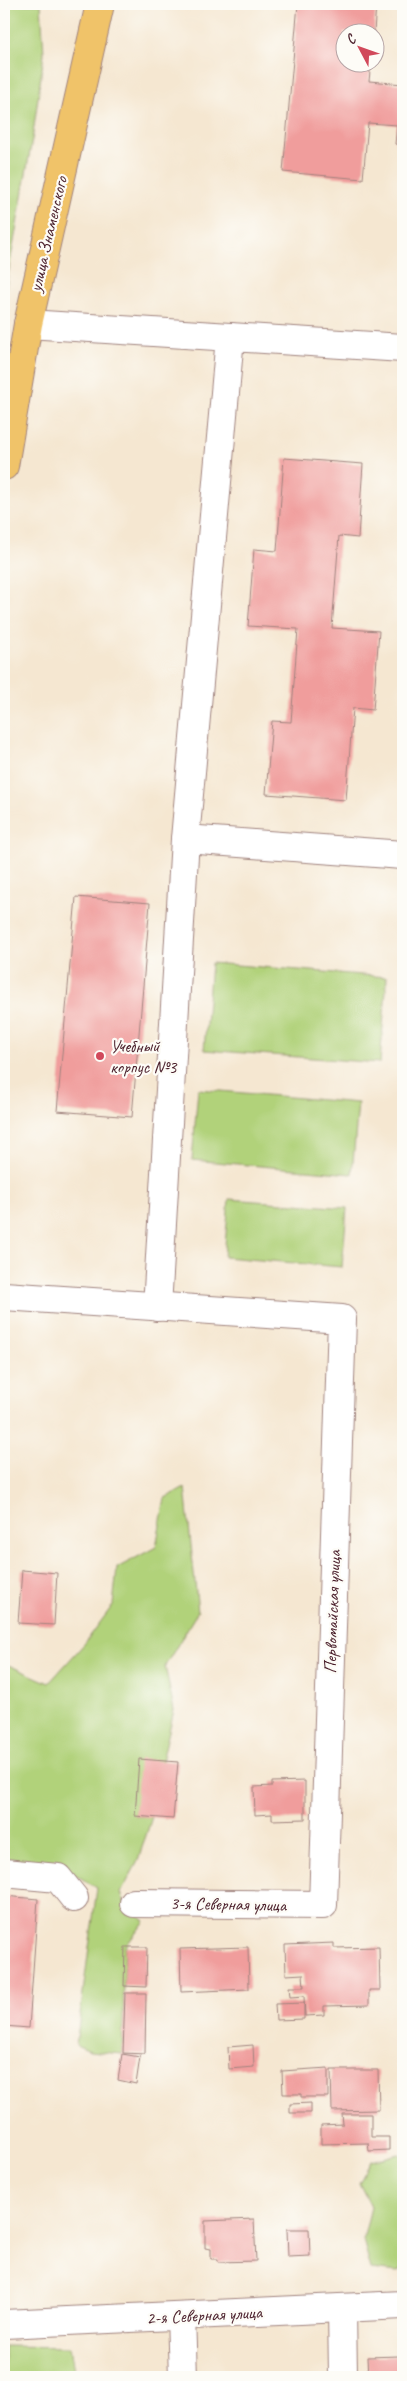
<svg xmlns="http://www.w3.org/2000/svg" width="407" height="2381" viewBox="0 0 407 2381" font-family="Caveat,sans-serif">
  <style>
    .green { fill: #b1d27a; stroke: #7e7852 }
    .building { fill: #f09d9c }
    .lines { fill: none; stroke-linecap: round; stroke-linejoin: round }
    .minor-casing { stroke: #a0837e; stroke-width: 30 }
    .major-casing { stroke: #a0837e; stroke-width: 30 }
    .minor { stroke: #fff; stroke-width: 28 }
    .major { stroke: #f0c369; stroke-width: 28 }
    .poi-dot { fill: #d1495b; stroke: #fdfcf7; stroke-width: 2 }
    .labels { text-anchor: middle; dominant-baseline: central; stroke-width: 4.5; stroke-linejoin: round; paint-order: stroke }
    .street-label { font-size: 18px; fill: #4a1f2b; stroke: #fdfcf7 }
    .poi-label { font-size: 18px; fill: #4a1f2b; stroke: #fdfcf7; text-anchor: start }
  </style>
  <rect width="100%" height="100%" fill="#fdfcf7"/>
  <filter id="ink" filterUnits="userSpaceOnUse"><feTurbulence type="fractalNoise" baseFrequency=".02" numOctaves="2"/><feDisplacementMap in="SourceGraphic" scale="10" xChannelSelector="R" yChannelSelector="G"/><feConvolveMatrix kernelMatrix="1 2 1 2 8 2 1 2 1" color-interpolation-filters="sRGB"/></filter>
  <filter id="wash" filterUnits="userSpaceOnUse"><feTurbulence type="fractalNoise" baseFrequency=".0096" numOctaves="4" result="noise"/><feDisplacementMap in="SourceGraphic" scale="20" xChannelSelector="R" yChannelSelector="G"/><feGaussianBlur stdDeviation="1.12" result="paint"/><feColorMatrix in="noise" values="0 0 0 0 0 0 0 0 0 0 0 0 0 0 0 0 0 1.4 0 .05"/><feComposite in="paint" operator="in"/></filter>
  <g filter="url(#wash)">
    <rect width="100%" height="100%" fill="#f5e7d1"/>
    <!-- green -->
    <g class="green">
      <polygon points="4,4 41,4 44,54 33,134 4,298"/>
      <polygon points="211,963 387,977 380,1063 204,1050"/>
      <polygon points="198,1089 358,1103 352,1174 192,1160"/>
      <polygon points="229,1199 347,1208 342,1267 224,1257"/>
      <polygon points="185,1488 198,1611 165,1666 174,1710 162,1761 135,1816 152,1817 137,1863 121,1893 126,1906 145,1921 125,1947 122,2054 90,2051 76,2045 97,1888 63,1867 4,1860 4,1688 6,1664 49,1683 85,1643 113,1605 117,1568 156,1547 165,1498"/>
      <polygon points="399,2154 403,2156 403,2266 398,2272 371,2269 363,2240 371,2207 359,2183 371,2161"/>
      <polygon points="4,2346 70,2347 75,2377 4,2377"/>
    </g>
    <g id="blocks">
      <!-- building -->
      <g class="building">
        <polygon points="298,4 376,4 374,32 344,32 344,62 371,62 369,81 403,84 403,145 395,144 397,125 368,123 363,179 283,172"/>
        <polygon points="284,458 363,464 358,538 339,536 332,628 379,631 373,710 353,708 346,800 266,794 272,721 291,722 298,629 248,626 254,549 277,551"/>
        <polygon points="76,897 150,903 132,1117 57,1111"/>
        <polygon points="22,1570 57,1573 54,1625 18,1623"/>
        <polygon points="139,1759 178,1762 173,1819 135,1816"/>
        <polygon points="305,1781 305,1819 272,1820 272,1814 255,1815 254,1787 272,1786 272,1782"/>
        <polygon points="4,1896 38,1899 29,2028 4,2026"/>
        <polygon points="334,1943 334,1948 379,1947 380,1990 369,1990 369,2005 324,2006 324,2015 305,2016 304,1996 290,1997 289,1987 304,1987 303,1974 286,1975 285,1945"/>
        <polygon points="125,1947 147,1947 146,1987 124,1986"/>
        <polygon points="248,1947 249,1989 181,1992 180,1949"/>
        <polygon points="125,1993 146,1993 145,2054 123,2053"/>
        <polygon points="304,2003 304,2019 276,2020 275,2004"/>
        <polygon points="253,2045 254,2067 229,2069 228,2047"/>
        <polygon points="122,2054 140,2057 136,2084 118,2080"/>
        <polygon points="328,2068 328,2097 301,2097 301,2094 283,2094 282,2071"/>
        <polygon points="331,2070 378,2070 379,2110 332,2111"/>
        <polygon points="311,2103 311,2113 290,2113 290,2104"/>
        <polygon points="342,2114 371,2114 371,2137 389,2137 389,2150 369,2151 368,2143 321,2144 321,2125 343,2124"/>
        <polygon points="254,2219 256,2261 218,2262 218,2259 211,2259 211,2249 205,2248 205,2221"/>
        <polygon points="287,2229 309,2229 310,2256 288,2257"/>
        <polygon points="399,2356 399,2377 368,2377 367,2357"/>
      </g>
    </g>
  </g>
  <g filter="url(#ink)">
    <use href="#blocks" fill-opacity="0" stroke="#a0837e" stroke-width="1"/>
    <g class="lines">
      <defs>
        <g id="minor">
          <polyline points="28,324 403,348"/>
          <polyline points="185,839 403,855"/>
          <polyline points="4,1296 342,1319 323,1905 134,1903"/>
          <polyline points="157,1307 185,839 230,337"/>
          <polyline points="4,1873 58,1878 74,1898"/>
          <polyline points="342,2308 343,2377"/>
          <polyline points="181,2316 183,2377"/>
          <polyline points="4,2324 403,2305"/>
        </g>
        <polyline id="major" points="4,466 28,324 100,4"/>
      </defs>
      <!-- minor casing -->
      <use href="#minor" class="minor-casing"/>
      <!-- major casing -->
      <use href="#major" class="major-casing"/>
      <!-- minor -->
      <use href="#minor" class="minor"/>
      <!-- major -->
      <use href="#major" class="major"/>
    </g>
  </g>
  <!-- markers -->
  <circle class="poi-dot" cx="100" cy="1056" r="5"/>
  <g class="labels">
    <!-- street labels -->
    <g class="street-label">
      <text transform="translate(48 234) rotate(-77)">улица Знаменского</text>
      <text transform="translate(332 1612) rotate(-88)">Первомайская улица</text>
      <text transform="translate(228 1904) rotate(1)">3-я Северная улица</text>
      <text transform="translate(204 2315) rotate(-3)">2-я Северная улица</text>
    </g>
    <!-- poi labels -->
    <g class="poi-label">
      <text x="110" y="1046">Учебный<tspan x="110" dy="21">корпус №3</tspan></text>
    </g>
  </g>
  <!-- margin -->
  <rect width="407" height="2381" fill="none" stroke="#fdfcf7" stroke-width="20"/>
  <!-- north arrow -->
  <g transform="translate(360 48) rotate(311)"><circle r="24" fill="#fdfcf7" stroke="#b5a4a5"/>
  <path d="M0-4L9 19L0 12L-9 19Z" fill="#d1495b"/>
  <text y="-8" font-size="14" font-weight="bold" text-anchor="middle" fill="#4a1f2b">С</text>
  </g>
</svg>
